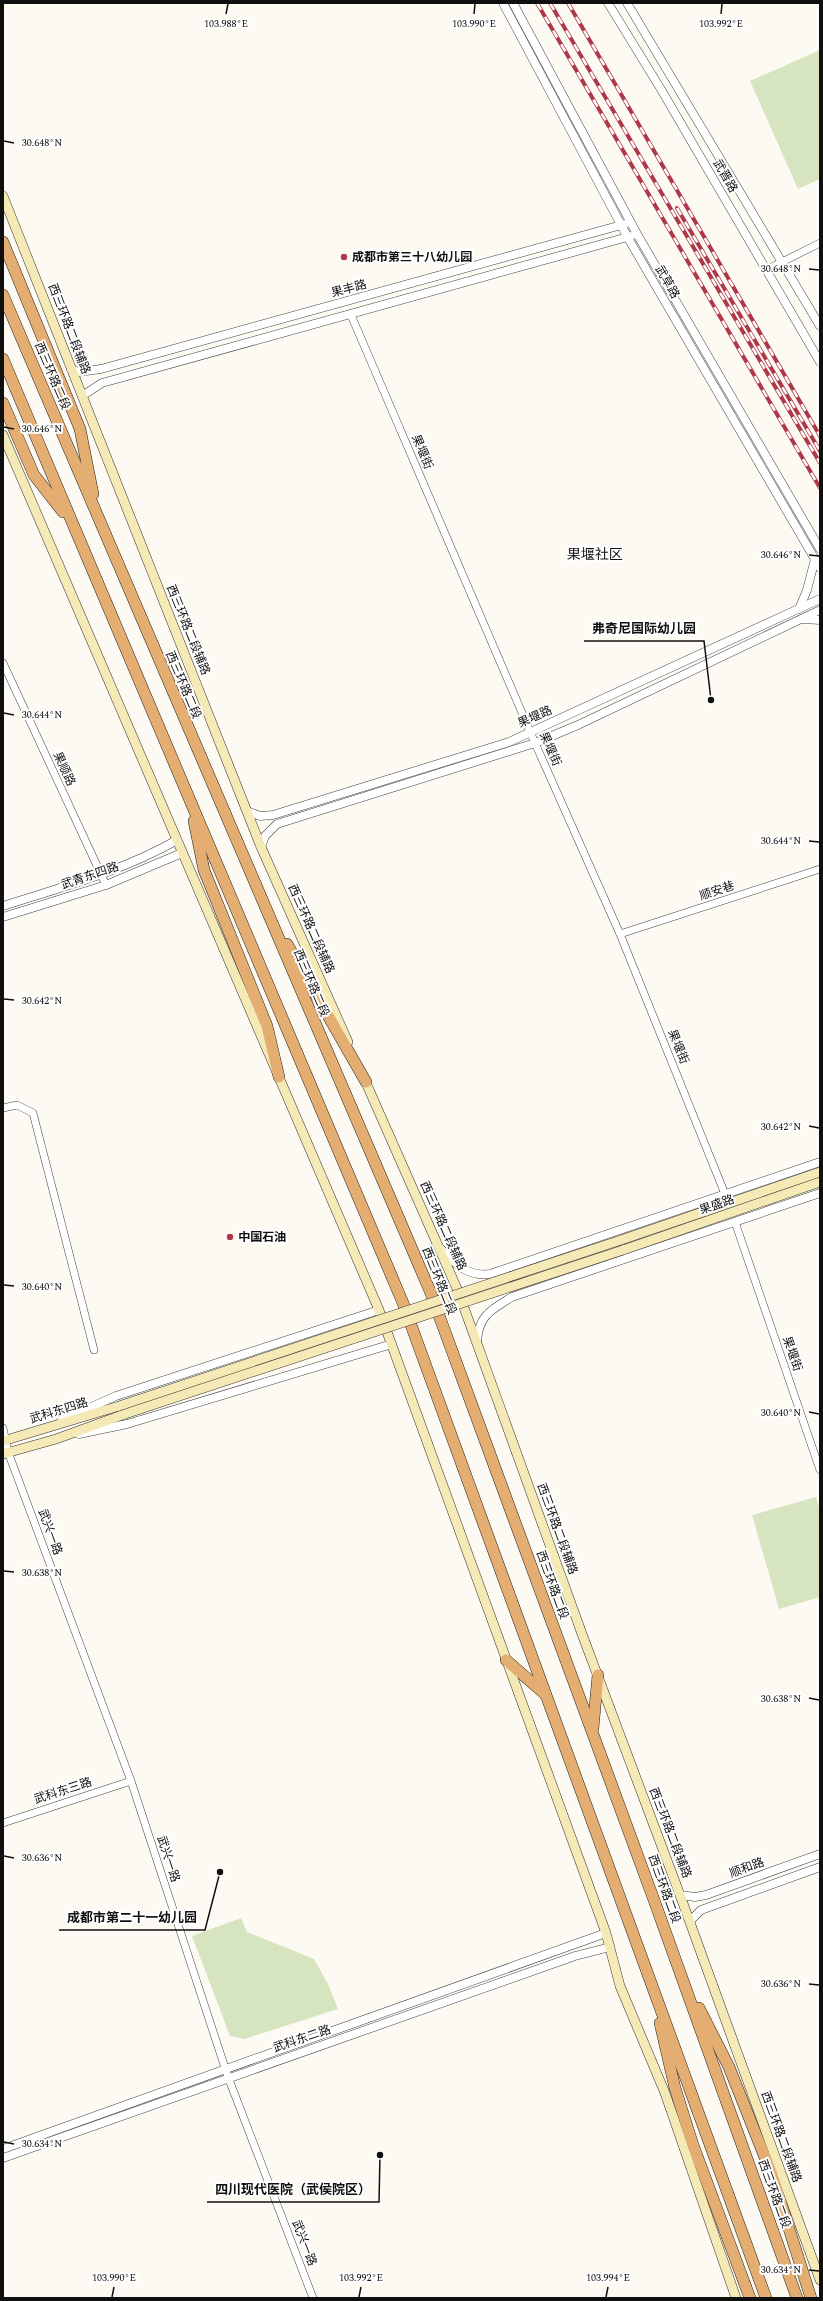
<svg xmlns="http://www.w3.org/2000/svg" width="823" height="2301" viewBox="0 0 823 2301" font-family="Spectral,'Noto Sans SC',serif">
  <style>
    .green { fill: #d6e4c0 }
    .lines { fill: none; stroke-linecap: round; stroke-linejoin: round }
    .minor-casing { stroke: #424242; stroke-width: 8 }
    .tertiary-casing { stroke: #424242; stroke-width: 9 }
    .secondary-casing { stroke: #313131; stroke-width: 10 }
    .trunk-casing { stroke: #202020; stroke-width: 12 }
    .minor { stroke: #fff; stroke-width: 7 }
    .tertiary { stroke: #fff; stroke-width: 8 }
    .secondary { stroke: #f5e9b6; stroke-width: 9 }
    .trunk { stroke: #e4ae72; stroke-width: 11 }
    .rail-casing { stroke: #ae3847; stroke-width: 4 }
    .rail { stroke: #fff; stroke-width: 2.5; stroke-dasharray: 8; stroke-linecap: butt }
    .secondary-bridge-casing { stroke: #313131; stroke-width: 10; stroke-linecap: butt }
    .secondary-bridge { stroke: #f5e9b6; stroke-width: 9 }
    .ticks { fill: none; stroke: #0f0f0f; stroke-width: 1.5 }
    .poi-dot { fill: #ae3847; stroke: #fff; stroke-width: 1.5 }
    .labels { text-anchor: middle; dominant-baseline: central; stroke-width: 4; stroke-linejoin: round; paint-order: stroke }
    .street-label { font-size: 12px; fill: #0f0f0f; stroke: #fff }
    .poi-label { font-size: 12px; font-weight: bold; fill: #0f0f0f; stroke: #fff; text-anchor: start }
    .quarter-label { font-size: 14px; fill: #0f0f0f; stroke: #fff }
    .ticks-label { font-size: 10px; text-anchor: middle; fill: #0f0f0f; stroke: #fff; stroke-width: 4; stroke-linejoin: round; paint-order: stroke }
    .leader { fill: none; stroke: #0f0f0f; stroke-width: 1.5 }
    .callout-dot { fill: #0f0f0f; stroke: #fff; stroke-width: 1.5 }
    .callout-label { font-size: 13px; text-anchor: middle; font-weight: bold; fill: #0f0f0f; stroke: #fff; stroke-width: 4; stroke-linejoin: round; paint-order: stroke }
  </style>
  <rect width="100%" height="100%" fill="#fdfaf3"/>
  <!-- green -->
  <g class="green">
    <polygon points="820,50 820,179 798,189 750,81"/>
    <polygon points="816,1497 820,1511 820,1597 779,1609 752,1515"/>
    <polygon points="241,1918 247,1932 314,1959 328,1984 338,2009 244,2039 230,2036 192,1936"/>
  </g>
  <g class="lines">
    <defs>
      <g id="minor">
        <polyline points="766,270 820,243"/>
        <polyline points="351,315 535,743 620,934 725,1194"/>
        <polyline points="3,663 106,885"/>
        <polyline points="620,934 820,869"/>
        <polyline points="3,1108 17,1105 33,1113 94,1350"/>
        <polyline points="735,1222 820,1470"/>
        <polyline points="3,1428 8,1452 131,1781 228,2077 313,2298"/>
        <polyline points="3,1823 131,1781"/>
      </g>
      <g id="tertiary">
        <polyline points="503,3 628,238 820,568"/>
        <polyline points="513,3 637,234 820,549"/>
        <polyline points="608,3 662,91 820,362"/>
        <polyline points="627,3 820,326"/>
        <polyline points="71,369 78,372 101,369 625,224"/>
        <polyline points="82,396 102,383 631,236"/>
        <polyline points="799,609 807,590 815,559"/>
        <polyline points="803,619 820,620"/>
        <polyline points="247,811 260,816 273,815 509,742 820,599"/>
        <polyline points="261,847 265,836 277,824 535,743 578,725 820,610"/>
        <path d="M3,906C62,887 123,871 177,840"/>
        <polyline points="3,917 106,885 182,853"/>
        <path d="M441,1249C454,1264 469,1277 490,1274L820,1162"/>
        <path d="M477,1341C479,1315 491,1310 512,1297L820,1193"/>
        <polyline points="62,1420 116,1396 379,1310"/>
        <polyline points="79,1434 127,1424 392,1344"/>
        <polyline points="680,1895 695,1897 706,1895 820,1854"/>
        <polyline points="690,1921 701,1910 820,1867"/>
        <polyline points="3,2149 606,1933"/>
        <polyline points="3,2158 575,1956 610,1947"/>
      </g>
      <g id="secondary">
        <polyline points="3,196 261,847 348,1042"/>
        <polyline points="3,435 379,1310 606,1933 620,1986 665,2093 736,2298"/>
        <polyline points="363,1076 458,1291 582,1634 680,1895 820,2280"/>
        <polyline points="618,1241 820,1172"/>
        <polyline points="623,1250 820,1182"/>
        <polyline points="3,1441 119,1406"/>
        <polyline points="3,1454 56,1439 125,1414"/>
      </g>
      <g id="trunk">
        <polyline points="3,242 80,429 93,494"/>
        <polyline points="3,295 430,1291 654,1900 797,2298"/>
        <polyline points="3,359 403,1303 766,2298"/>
        <polyline points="3,403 34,475 63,512"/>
        <polyline points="194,821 204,870 267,1026 279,1077"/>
        <polyline points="287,944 366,1082"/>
        <polyline points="506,1660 545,1694"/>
        <polyline points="593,1728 598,1675"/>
        <polyline points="699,2008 729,2067 772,2175 811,2298"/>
        <polyline points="660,2023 675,2088 693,2145 750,2298"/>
      </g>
    </defs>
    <!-- minor casing -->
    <use href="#minor" class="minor-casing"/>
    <!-- tertiary casing -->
    <use href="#tertiary" class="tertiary-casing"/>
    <!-- secondary casing -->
    <use href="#secondary" class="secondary-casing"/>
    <!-- trunk casing -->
    <use href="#trunk" class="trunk-casing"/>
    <!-- minor -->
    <use href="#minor" class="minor"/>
    <!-- tertiary -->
    <use href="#tertiary" class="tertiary"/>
    <!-- secondary -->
    <use href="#secondary" class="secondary"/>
    <!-- trunk -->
    <use href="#trunk" class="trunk"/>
    <defs>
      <g id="rail">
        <polyline points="537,3 820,488"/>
        <polyline points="550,3 820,463"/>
        <polyline points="568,3 820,436"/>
        <polyline points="677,208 820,451"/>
      </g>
    </defs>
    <!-- rail casing -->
    <use href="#rail" class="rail-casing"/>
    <!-- rail -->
    <use href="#rail" class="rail"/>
    <defs>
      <g id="secondary-bridge">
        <polyline points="119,1406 618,1241"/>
        <polyline points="125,1414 623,1250"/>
      </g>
    </defs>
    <!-- secondary-bridge casing -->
    <use href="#secondary-bridge" class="secondary-bridge-casing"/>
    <!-- secondary-bridge -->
    <use href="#secondary-bridge" class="secondary-bridge"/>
  </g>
  <!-- ticks -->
  <path class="ticks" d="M226,14L228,4M474,14L475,4M721,14L722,4M4,141L14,143M809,269L819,270M4,427L14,429M809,555L819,556M4,713L14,715M809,841L819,842M4,999L14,1000M809,1126L819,1128M4,1285L14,1286M809,1412L819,1414M4,1571L14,1572M809,1698L819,1700M4,1856L14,1858M809,1984L819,1985M4,2142L14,2144M809,2270L819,2271M112,2297L114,2287M359,2297L361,2287M606,2297L608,2287"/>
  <!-- markers -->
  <g class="poi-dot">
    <circle cx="344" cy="257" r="4"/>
    <circle cx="230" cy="1237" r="4"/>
  </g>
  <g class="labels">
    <!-- street labels -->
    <g class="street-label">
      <text transform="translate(725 176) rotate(60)">武晋路</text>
      <text transform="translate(667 282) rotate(60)">武草路</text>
      <text transform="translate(349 289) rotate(-15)">果丰路</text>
      <text transform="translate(69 329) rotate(69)">西三环路二段辅路</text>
      <text transform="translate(52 376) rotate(67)">西三环路二段</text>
      <text transform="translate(422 452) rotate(67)">果堰街</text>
      <text transform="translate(188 630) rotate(68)">西三环路二段辅路</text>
      <text transform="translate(183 685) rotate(67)">西三环路二段</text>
      <text transform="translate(535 717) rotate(-24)">果堰路</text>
      <text transform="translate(550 749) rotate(66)">果堰街</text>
      <text transform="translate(64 769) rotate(65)">果顺路</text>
      <text transform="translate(90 876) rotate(-19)">武青东四路</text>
      <text transform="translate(717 891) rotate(-18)">顺安巷</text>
      <text transform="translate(311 929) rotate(66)">西三环路二段辅路</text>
      <text transform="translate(311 983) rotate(67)">西三环路二段</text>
      <text transform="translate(678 1047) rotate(68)">果堰街</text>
      <text transform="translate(717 1205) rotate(-19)">果盛路</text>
      <text transform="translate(443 1226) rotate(66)">西三环路二段辅路</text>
      <text transform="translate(439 1281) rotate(68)">西三环路二段</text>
      <text transform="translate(792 1354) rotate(71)">果堰街</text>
      <text transform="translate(59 1411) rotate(-17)">武科东四路</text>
      <text transform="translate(557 1529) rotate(70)">西三环路二段辅路</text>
      <text transform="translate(50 1532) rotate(70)">武兴一路</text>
      <text transform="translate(552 1585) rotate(70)">西三环路二段</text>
      <text transform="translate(63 1791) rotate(-18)">武科东三路</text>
      <text transform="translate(670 1833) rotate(69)">西三环路二段辅路</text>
      <text transform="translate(168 1859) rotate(72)">武兴一路</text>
      <text transform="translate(747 1868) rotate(-20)">顺和路</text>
      <text transform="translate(664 1889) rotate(70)">西三环路二段</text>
      <text transform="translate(302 2039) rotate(-19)">武科东二路</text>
      <text transform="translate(781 2137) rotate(70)">西三环路二段辅路</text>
      <text transform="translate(774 2194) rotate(70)">西三环路二段</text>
      <text transform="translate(304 2243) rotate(69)">武兴一路</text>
    </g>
    <!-- poi labels -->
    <g class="poi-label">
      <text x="352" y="257">成都市第三十八幼儿园</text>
      <text x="238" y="1237">中国石油</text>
    </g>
    <!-- quarter labels -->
    <g class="quarter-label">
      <text x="595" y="554">果堰社区</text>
    </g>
  </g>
  <g class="ticks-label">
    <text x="226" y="27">103.988°E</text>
    <text x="474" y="27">103.990°E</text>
    <text x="721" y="27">103.992°E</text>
    <text x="42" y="146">30.648°N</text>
    <text x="781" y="272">30.648°N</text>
    <text x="42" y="432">30.646°N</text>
    <text x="781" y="558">30.646°N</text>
    <text x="42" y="718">30.644°N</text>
    <text x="781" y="844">30.644°N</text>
    <text x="42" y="1004">30.642°N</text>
    <text x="781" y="1130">30.642°N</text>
    <text x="42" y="1290">30.640°N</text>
    <text x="781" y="1416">30.640°N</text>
    <text x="42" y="1576">30.638°N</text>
    <text x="781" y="1702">30.638°N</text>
    <text x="42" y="1861">30.636°N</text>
    <text x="781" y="1987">30.636°N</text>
    <text x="42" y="2147">30.634°N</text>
    <text x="781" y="2273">30.634°N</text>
    <text x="114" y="2281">103.990°E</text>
    <text x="361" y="2281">103.992°E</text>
    <text x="608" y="2281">103.994°E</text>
  </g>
  <!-- callouts -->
  <path class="leader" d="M711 700L704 641H584M220 1872L205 1930H59M380 2155L379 2202H207"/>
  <g class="callout-dot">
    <circle cx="711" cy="700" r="4"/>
    <circle cx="220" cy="1872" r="4"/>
    <circle cx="380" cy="2155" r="4"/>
  </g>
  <g class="callout-label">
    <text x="644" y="633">弗奇尼国际幼儿园</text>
    <text x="132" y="1922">成都市第二十一幼儿园</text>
    <text x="293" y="2194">四川现代医院（武侯院区）</text>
  </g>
  <!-- border -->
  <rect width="823" height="2301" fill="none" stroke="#0f0f0f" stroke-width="8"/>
</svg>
